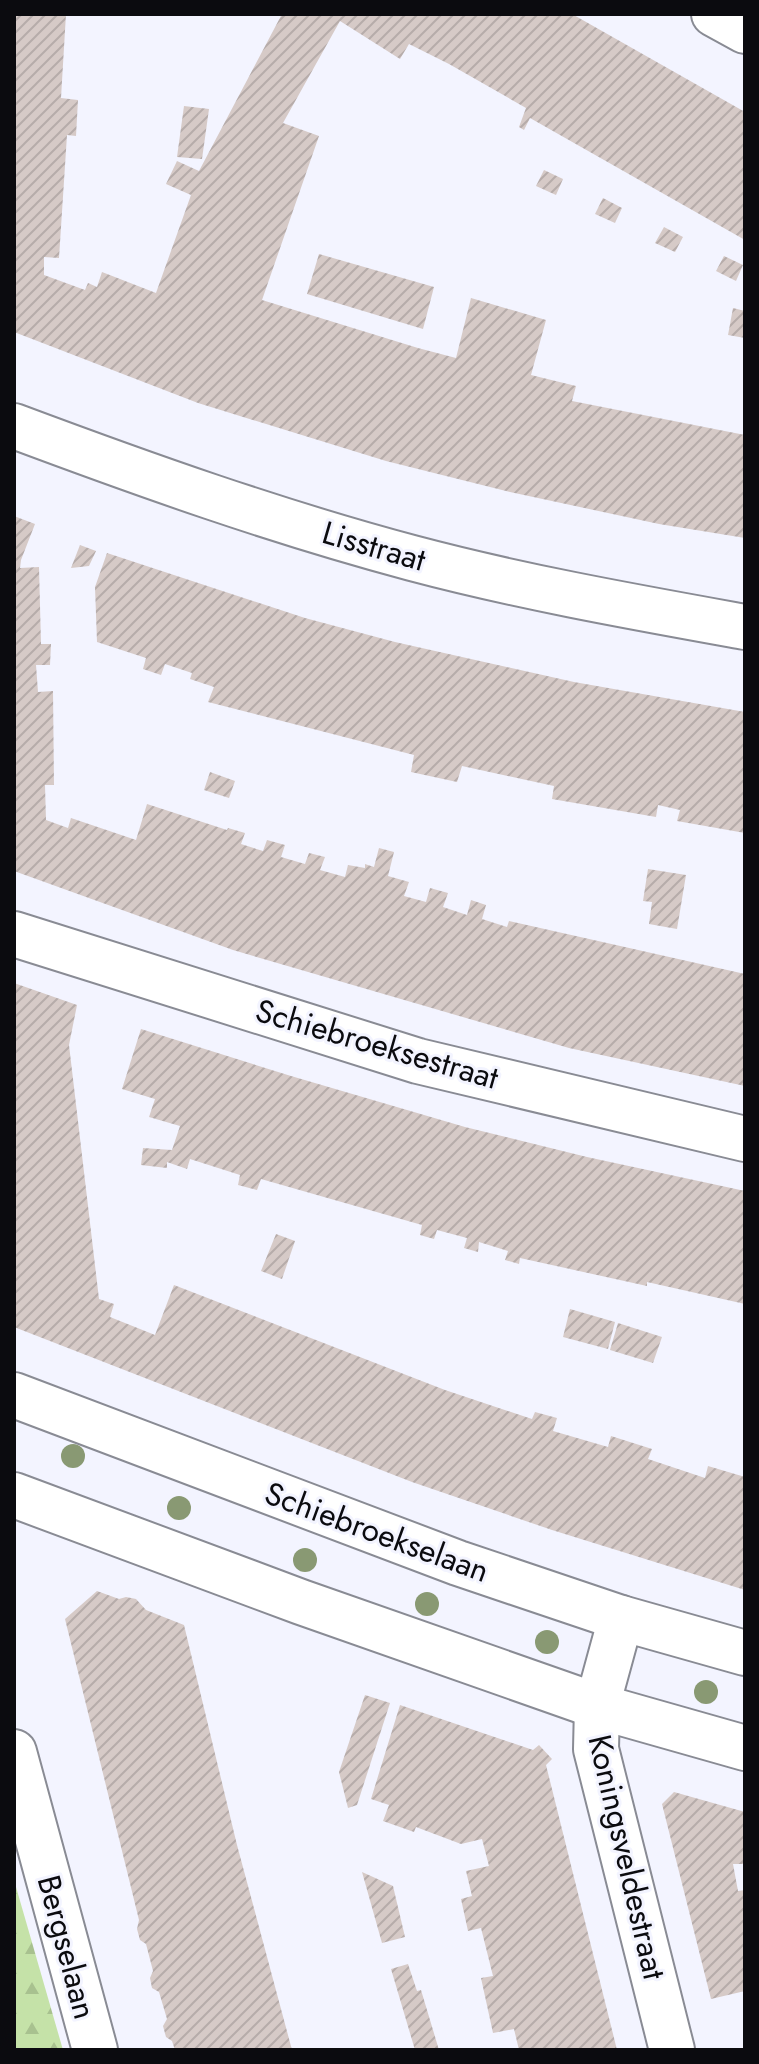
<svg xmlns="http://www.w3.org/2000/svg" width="759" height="2064" viewBox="0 0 759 2064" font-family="Jost,sans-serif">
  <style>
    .forest { fill: url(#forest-firs) }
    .building { fill: url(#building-hatch) }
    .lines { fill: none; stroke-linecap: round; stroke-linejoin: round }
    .minor-casing { stroke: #898b94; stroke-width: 48 }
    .minor { stroke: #fff; stroke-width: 44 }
    .tree { fill: #899973 }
    .labels { text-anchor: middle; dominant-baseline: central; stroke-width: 6; stroke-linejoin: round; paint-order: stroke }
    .street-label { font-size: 32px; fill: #0b0b0f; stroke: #f3f4ff }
  </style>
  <defs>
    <pattern id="forest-firs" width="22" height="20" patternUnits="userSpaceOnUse" patternTransform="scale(2)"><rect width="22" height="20" fill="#c5e2a8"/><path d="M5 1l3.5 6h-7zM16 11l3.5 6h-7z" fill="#a8c18f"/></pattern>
    <pattern id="building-hatch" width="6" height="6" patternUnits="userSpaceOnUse" patternTransform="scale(2)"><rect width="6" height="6" fill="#d6cac7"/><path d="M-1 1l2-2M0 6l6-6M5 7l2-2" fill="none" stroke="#b6acaa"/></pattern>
  </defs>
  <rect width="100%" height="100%" fill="#f3f4ff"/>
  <!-- forest -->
  <polygon class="forest" points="14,1880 63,2050 14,2050"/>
  <!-- building -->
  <g class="building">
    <polygon points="14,14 66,14 61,98 78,100 76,136 67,135 59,258 44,257 44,275 85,290 88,283 97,287 102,272 156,293 191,195 166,184 177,161 199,171 282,14 572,14 745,112 745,240 530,118 524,130 519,127 526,108 449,64 409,44 400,59 340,21 283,123 319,136 262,300 418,348 456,358 471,298 546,320 531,375 576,386 572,401 745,435 745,538 659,524 510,492 386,461 198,403 14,332"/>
    <polygon points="184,106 209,109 202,159 177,157"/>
    <polygon points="544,170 563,179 556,195 536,186"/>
    <polygon points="603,198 622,208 615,223 595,214"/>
    <polygon points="664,227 683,237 675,252 655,243"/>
    <polygon points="319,254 434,287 423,329 307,294"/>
    <polygon points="724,256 743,265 736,281 716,271"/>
    <polygon points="733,308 745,311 745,338 728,335"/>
    <polygon points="14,516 35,524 21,560 20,568 39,567 41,644 51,644 50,665 36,665 38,692 53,691 54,785 45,785 46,820 68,828 71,818 136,840 147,804 227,830 228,828 245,833 241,844 263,851 267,840 285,845 281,857 305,864 309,853 325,857 320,870 345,877 348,865 365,868 365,864 374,867 379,848 394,852 388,876 409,882 404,896 426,902 430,888 448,893 443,907 467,915 471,900 486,905 482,919 507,927 509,921 745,974 745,1086 569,1048 233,950 14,871"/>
    <polygon points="80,545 96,551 89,566 71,568"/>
    <polygon points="107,553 305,618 395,642 574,682 745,712 745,833 677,821 680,810 658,805 656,817 552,799 554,786 462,766 457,782 411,772 414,755 208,702 214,687 190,679 192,673 165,664 161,675 143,669 146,658 97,642 95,587"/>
    <polygon points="210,772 235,781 229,798 204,790"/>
    <polygon points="648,869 686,875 677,929 649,924 652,902 643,901"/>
    <polygon points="14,983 77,1005 69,1045 99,1299 114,1304 110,1317 155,1335 174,1285 445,1390 532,1419 535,1412 557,1418 553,1431 608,1447 611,1436 652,1449 648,1459 705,1478 708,1466 745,1477 745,1590 552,1530 412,1482 14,1327"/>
    <polygon points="141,1029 291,1076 465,1127 587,1157 745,1191 745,1304 647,1282 647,1286 520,1258 519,1264 505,1260 508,1251 479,1242 478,1252 464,1248 467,1238 437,1230 434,1239 420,1235 422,1225 261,1179 257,1190 238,1185 240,1175 190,1159 187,1169 167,1162 167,1168 141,1165 143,1148 172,1150 180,1126 149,1117 155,1099 122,1089"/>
    <polygon points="276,1234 295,1241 282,1279 261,1271"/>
    <polygon points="570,1309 615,1322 608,1349 563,1337"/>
    <polygon points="618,1323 662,1337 653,1363 610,1350"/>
    <polygon points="97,1591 119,1599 126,1597 136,1599 146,1610 184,1625 237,1845 292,2050 175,2050 172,2041 166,2037 163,2026 167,2019 159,1992 152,1988 150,1978 153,1971 146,1944 140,1940 137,1929 139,1920 65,1619"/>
    <polygon points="365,1695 390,1703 357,1805 348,1808 339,1772"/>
    <polygon points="400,1705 533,1750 539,1745 552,1759 546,1765 617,2050 519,2050 514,2029 493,2033 481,1978 493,1976 481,1928 468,1931 461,1899 472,1896 466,1871 489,1866 482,1839 461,1844 416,1827 414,1832 383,1821 389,1805 371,1799"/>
    <polygon points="674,1792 745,1812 745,1864 733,1864 738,1891 745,1890 745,1991 711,1999 662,1804"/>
    <polygon points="362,1872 393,1886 405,1937 382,1943"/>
    <polygon points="408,1964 417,1991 421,1990 439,2050 415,2050 391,1969"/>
  </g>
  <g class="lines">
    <defs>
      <g id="minor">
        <polyline points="714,14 745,31"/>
        <path d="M14,426C145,475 277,522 412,558C521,587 634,607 745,627"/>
        <polyline points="14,934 418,1061 745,1139"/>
        <polyline points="14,1395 458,1563 621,1618 745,1653"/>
        <polyline points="14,1495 301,1602 597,1706 745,1748"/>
        <polyline points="621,1618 597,1706 596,1749 672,2050"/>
        <polyline points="14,1752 95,2050"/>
      </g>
    </defs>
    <!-- minor casing -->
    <use href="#minor" class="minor-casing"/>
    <!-- minor -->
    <use href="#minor" class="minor"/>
  </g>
  <!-- trees -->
  <g class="tree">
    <circle cx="73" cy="1456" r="12"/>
    <circle cx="179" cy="1508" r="12"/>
    <circle cx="305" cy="1560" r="12"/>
    <circle cx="427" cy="1604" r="12"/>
    <circle cx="547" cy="1642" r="12"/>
    <circle cx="706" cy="1692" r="12"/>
  </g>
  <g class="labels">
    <!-- street labels -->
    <g class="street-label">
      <text transform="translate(374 546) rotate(16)">Lisstraat</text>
      <text transform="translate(377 1044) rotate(16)">Schiebroeksestraat</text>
      <text transform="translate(377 1532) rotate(20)">Schiebroekselaan</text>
      <text transform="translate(627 1857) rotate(77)">Koningsveldestraat</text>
      <text transform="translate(67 1947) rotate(75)">Bergselaan</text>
    </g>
  </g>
  <!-- border -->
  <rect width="759" height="2064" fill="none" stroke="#0b0b0f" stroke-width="32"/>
</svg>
